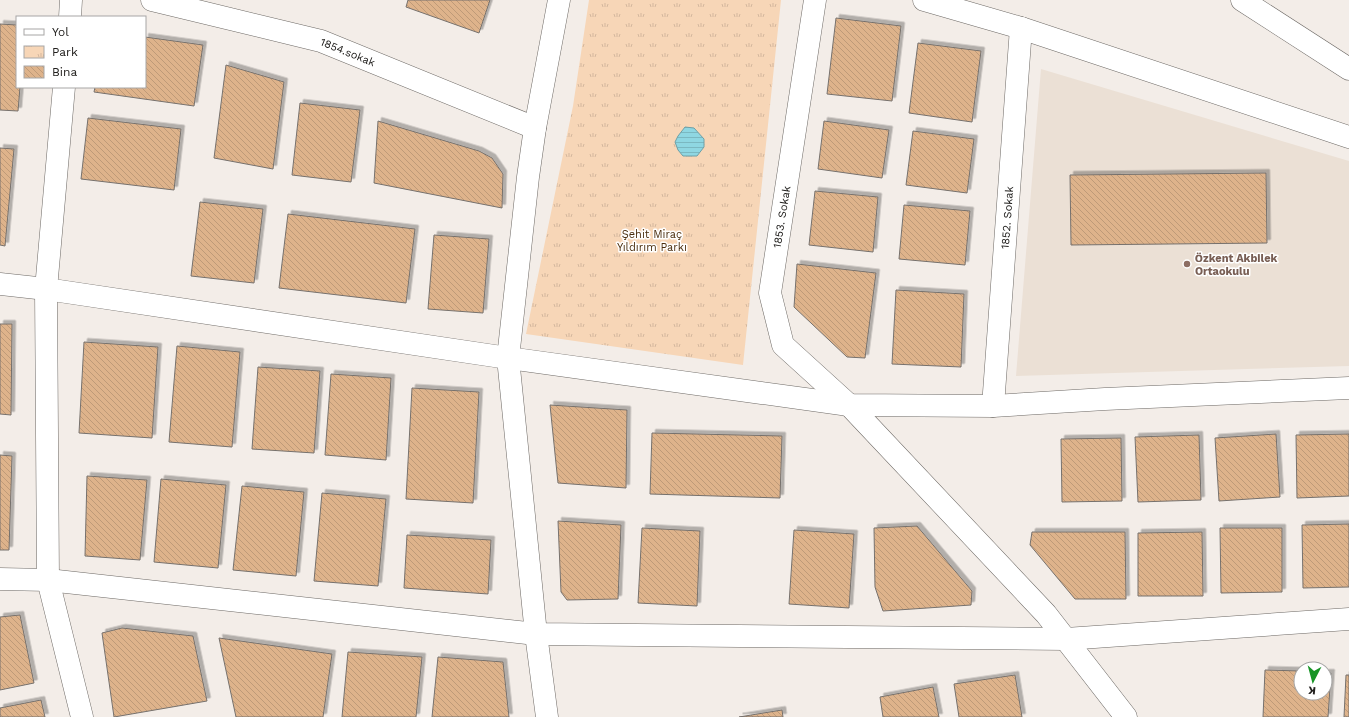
<svg xmlns="http://www.w3.org/2000/svg" width="1349" height="717" viewBox="0 0 1349 717" font-family="'Work Sans',sans-serif">
  <style>
    .built { fill: #ebe0d5 }
    .park { fill: url(#park-tufts) }
    .water { fill: url(#water-rules); stroke: #6ea0a7 }
    .building { fill: url(#building-back-hatch); stroke: #76716d; filter: url(#shadow) }
    .lines { fill: none; stroke-linecap: round; stroke-linejoin: round }
    .minor-casing { stroke: #6d6965; stroke-width: 23 }
    .minor { stroke: #fff; stroke-width: 22 }
    .education-dot { fill: #8d6e63; stroke: #fff; stroke-width: 1.5 }
    .labels { text-anchor: middle; dominant-baseline: central; stroke-width: 3; stroke-linejoin: round; paint-order: stroke }
    .street-label { font-size: 11px; fill: #22201e; stroke: #fff }
    .park-label { font-size: 11px; fill: #4c2f0f; stroke: #fff }
    .education-label { font-size: 11px; font-weight: bold; fill: #785e54; stroke: #fff; text-anchor: start }
  </style>
  <defs>
    <pattern id="park-tufts" width="24" height="20" patternUnits="userSpaceOnUse"><rect width="24" height="20" fill="#f7d6b7"/><path d="M3 7l-1-3M5 7V3M7 7l1-3M15 17l-1-3M17 17v-4M19 17l1-3" fill="none" stroke="#d3b79d"/></pattern>
    <pattern id="water-rules" width="6" height="5" patternUnits="userSpaceOnUse"><rect width="6" height="5" fill="#8fd7e2"/><path d="M0 2.5h6" fill="none" stroke="#7bb8c1"/></pattern>
    <pattern id="building-back-hatch" width="6" height="6" patternUnits="userSpaceOnUse"><rect width="6" height="6" fill="#deb38b"/><path d="M-1 5l2 2M0 0l6 6M5-1l2 2" fill="none" stroke="#be9a78"/></pattern>
    <filter id="shadow"><feDropShadow dx="3.5" dy="-3.5" stdDeviation="0" flood-color="#0004"/></filter>
  </defs>
  <rect width="100%" height="100%" fill="#f3ede8"/>
  <!-- built -->
  <polygon class="built" points="1041,69 1349,161 1349,366 1016,376"/>
  <!-- park -->
  <polygon class="park" points="589,0 781,0 743,365 526,334 573,106"/>
  <!-- water -->
  <polygon class="water" points="685,127 694,128 704,139 704,147 697,156 683,156 678,150 675,142 678,136"/>
  <!-- building -->
  <g class="building">
    <polygon points="408,0 490,0 479,33 406,7"/>
    <polygon points="836,18 901,26 892,101 827,94"/>
    <polygon points="0,24 17,25 17,87 20,87 18,111 0,110"/>
    <polygon points="145,37 203,45 194,106 94,92 95,87 145,87"/>
    <polygon points="918,43 981,51 972,122 909,113"/>
    <polygon points="226,65 284,82 273,169 214,158"/>
    <polygon points="300,103 360,110 351,182 292,175"/>
    <polygon points="88,118 181,129 174,190 81,179"/>
    <polygon points="378,121 479,151 492,158 503,174 502,208 374,183"/>
    <polygon points="824,121 889,130 882,178 818,169"/>
    <polygon points="913,131 974,139 967,193 906,185"/>
    <polygon points="0,148 14,149 5,246 0,245"/>
    <polygon points="1266,173 1267,243 1071,245 1070,175"/>
    <polygon points="815,191 878,197 873,252 809,245"/>
    <polygon points="200,202 263,209 254,283 191,276"/>
    <polygon points="904,205 970,211 965,265 899,259"/>
    <polygon points="288,214 415,229 406,303 279,288"/>
    <polygon points="434,235 489,239 483,313 428,309"/>
    <polygon points="797,264 876,273 865,358 847,357 794,307"/>
    <polygon points="896,290 964,294 961,367 892,364"/>
    <polygon points="0,324 12,324 11,415 0,414"/>
    <polygon points="84,342 158,347 152,438 79,433"/>
    <polygon points="177,346 240,352 232,447 169,442"/>
    <polygon points="258,367 320,371 314,453 252,449"/>
    <polygon points="331,374 391,378 386,460 325,455"/>
    <polygon points="412,388 479,392 473,503 406,499"/>
    <polygon points="550,405 627,410 626,488 558,483"/>
    <polygon points="652,433 782,436 780,498 650,494"/>
    <polygon points="1276,434 1280,497 1219,501 1215,438"/>
    <polygon points="1349,434 1349,496 1297,498 1296,435"/>
    <polygon points="1199,435 1201,500 1138,502 1135,437"/>
    <polygon points="1121,438 1122,501 1062,502 1061,439"/>
    <polygon points="0,455 12,456 9,550 0,550"/>
    <polygon points="87,476 147,480 140,560 85,556"/>
    <polygon points="161,479 226,485 218,568 154,562"/>
    <polygon points="242,486 304,492 296,576 233,570"/>
    <polygon points="322,493 386,499 378,586 314,581"/>
    <polygon points="558,521 621,525 618,599 567,600 561,592"/>
    <polygon points="1349,524 1349,587 1303,588 1302,525"/>
    <polygon points="917,526 972,591 971,605 883,611 875,587 874,528"/>
    <polygon points="642,528 700,531 697,606 638,603"/>
    <polygon points="1220,528 1282,528 1282,592 1221,593"/>
    <polygon points="794,530 854,534 849,608 789,604"/>
    <polygon points="1032,532 1125,532 1126,599 1075,599 1030,545"/>
    <polygon points="1202,532 1203,596 1138,596 1138,533"/>
    <polygon points="407,535 491,540 488,594 404,588"/>
    <polygon points="20,615 34,683 0,690 0,617"/>
    <polygon points="122,628 193,636 207,701 114,717 102,633"/>
    <polygon points="219,638 332,654 323,717 236,717"/>
    <polygon points="348,652 422,657 416,717 342,717"/>
    <polygon points="438,657 503,662 509,717 432,717"/>
    <polygon points="1265,670 1301,671 1301,693 1325,693 1325,673 1331,673 1328,717 1263,717"/>
    <polygon points="1015,675 1022,717 959,717 954,684"/>
    <polygon points="1346,675 1349,675 1349,717 1344,717"/>
    <polygon points="933,687 939,717 883,717 880,697"/>
    <polygon points="41,700 45,717 0,717 0,708"/>
    <polygon points="782,710 783,717 739,717"/>
  </g>
  <g class="lines">
    <defs>
      <g id="minor">
        <path id="s1" d="M152,0L321,41L535,128"/>
        <polyline points="815,0 770,293 783,345 849,405 1046,614 1126,717"/>
        <polyline points="924,0 1021,28 1349,137"/>
        <polyline points="1242,0 1349,69"/>
        <polyline points="70,17 71,0"/>
        <polyline points="64,87 46,289 48,580 82,717"/>
        <polyline points="0,284 46,289 508,358 849,405 993,406 1105,399 1349,388"/>
        <path id="s2" d="M993,406L1021,28"/>
        <polyline points="0,579 48,580 536,634 1066,639 1349,619"/>
        <polyline points="547,717 536,634 508,358 528,177 535,128 559,0"/>
      </g>
    </defs>
    <!-- minor casing -->
    <use href="#minor" class="minor-casing"/>
    <!-- minor -->
    <use href="#minor" class="minor"/>
  </g>
  <!-- markers -->
  <circle class="education-dot" cx="1187" cy="264" r="4"/>
  <g class="labels">
    <!-- street labels -->
    <g class="street-label">
      <text stroke="none"><textPath href="#s1" startOffset="203">1854.sokak</textPath></text>
      <text transform="translate(782 217) rotate(-81)">1853. Sokak</text>
      <text stroke="none"><textPath href="#s2" startOffset="189">1852. Sokak</textPath></text>
    </g>
    <!-- park labels -->
    <g class="park-label">
      <text x="652" y="234">Şehit Miraç<tspan x="652" dy="13">Yıldırım Parkı</tspan></text>
    </g>
    <!-- education labels -->
    <g class="education-label">
      <text x="1195" y="258">Özkent Akbilek<tspan x="1195" dy="13">Ortaokulu</tspan></text>
    </g>
  </g>
  <!-- legend -->
  <rect x="16" y="16" width="130" height="72" fill="#ffffff" stroke="#a7a6a5"/>
  <rect x="24" y="29" width="20" height="6" fill="#ffffff" stroke="#a7a6a5"/>
  <text x="52" y="36" font-size="12" fill="#22201e">Yol</text>
  <rect x="24" y="46" width="20" height="12" fill="url(#park-tufts)" stroke="#a7a6a5"/>
  <text x="52" y="56" font-size="12" fill="#22201e">Park</text>
  <rect x="24" y="66" width="20" height="12" fill="url(#building-back-hatch)" stroke="#a7a6a5"/>
  <text x="52" y="76" font-size="12" fill="#22201e">Bina</text>
  <!-- north arrow -->
  <g transform="translate(1313 681) rotate(186)"><circle r="19" fill="#ffffff" stroke="#a7a6a5"/>
  <path d="M0-3L7 15L0 10L-7 15Z" fill="#179425"/>
  <text y="-6" font-size="11" font-weight="bold" text-anchor="middle" fill="#22201e">K</text>
  </g>
</svg>
